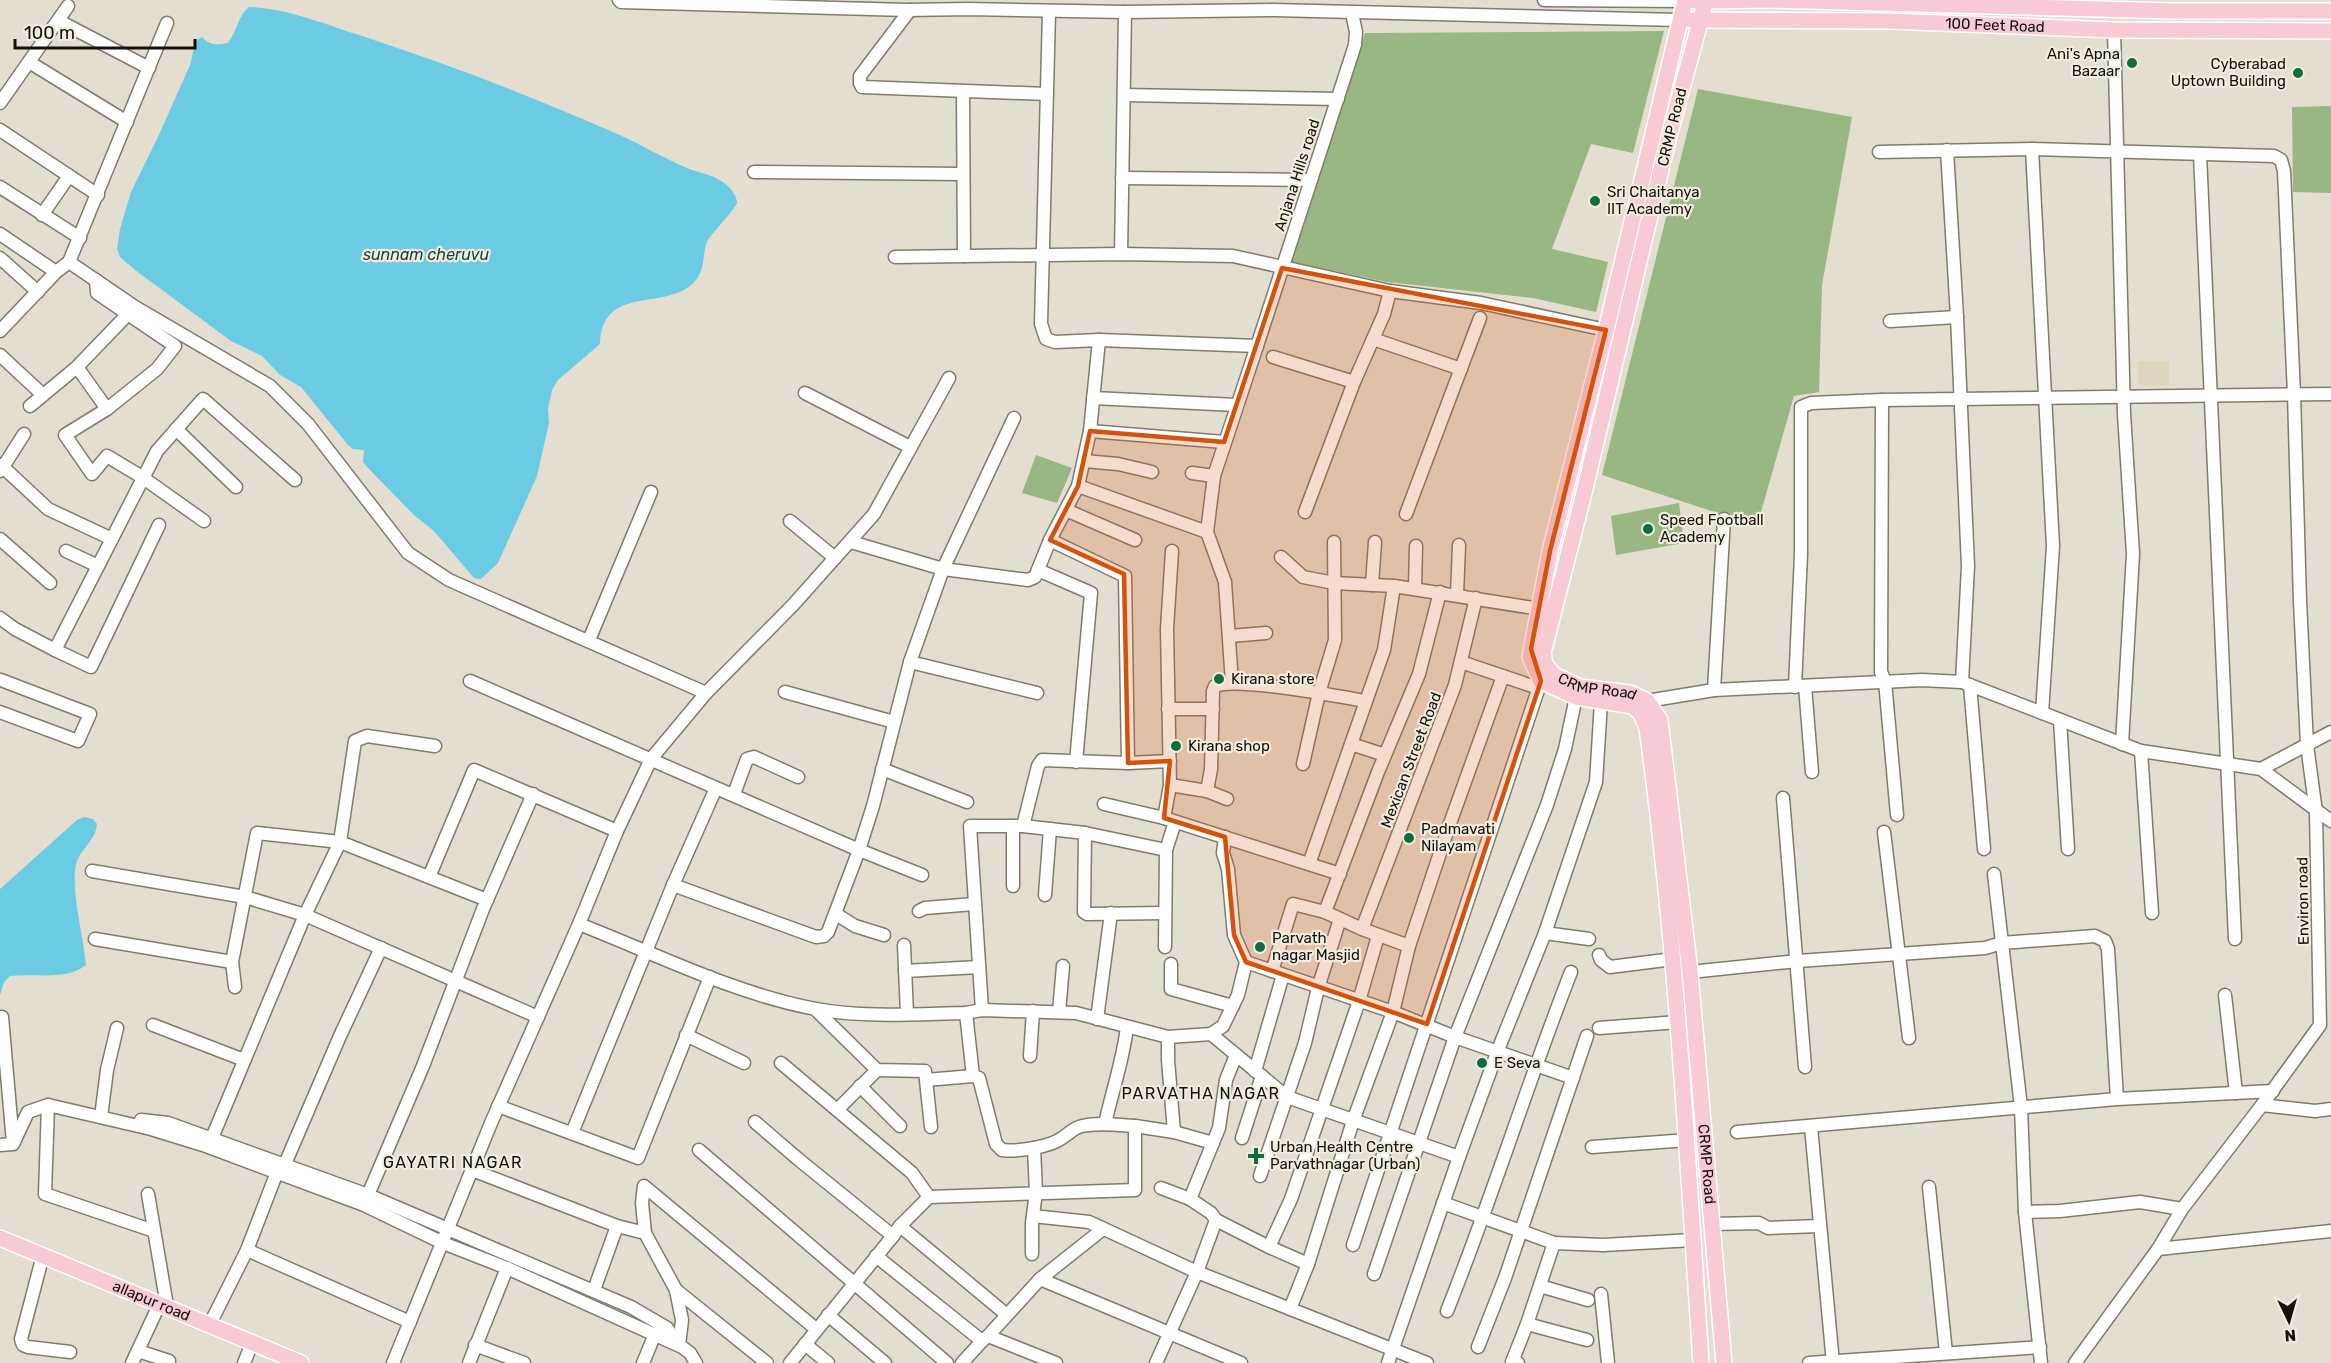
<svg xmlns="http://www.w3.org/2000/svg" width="2331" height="1363" viewBox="0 0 2331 1363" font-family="Rubik,sans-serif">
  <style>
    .built { fill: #dfd6c0 }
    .green { fill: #98b782 }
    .water { fill: #6acbe2 }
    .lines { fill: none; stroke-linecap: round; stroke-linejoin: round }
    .minor-casing { stroke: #817b6e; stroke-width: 15 }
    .major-casing { stroke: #fff; stroke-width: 18 }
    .minor { stroke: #fff; stroke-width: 12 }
    .major { stroke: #f7cad4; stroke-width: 15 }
    .marked { fill: #d3520c; fill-opacity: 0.2; stroke: #d3520c; stroke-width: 4.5; stroke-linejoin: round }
    .poi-dot { fill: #0f6d41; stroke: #f2ecdd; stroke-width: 2 }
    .labels { text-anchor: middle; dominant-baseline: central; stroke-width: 4.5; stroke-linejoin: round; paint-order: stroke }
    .street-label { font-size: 15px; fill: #13110c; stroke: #f2ecdd }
    .poi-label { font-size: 15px; fill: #13110c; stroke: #f2ecdd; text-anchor: start }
    .water-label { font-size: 16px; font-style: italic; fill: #15414b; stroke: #f2ecdd }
    .neighbourhood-label { font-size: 16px; letter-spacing: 1.5px; fill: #13110c; stroke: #f2ecdd }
  </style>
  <rect width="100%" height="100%" fill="#e4ded0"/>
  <!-- built -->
  <rect class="built" x="2138" y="361" width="31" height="25"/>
  <!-- green -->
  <g class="green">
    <polygon points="1664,31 1633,153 1591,144 1552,249 1608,262 1596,312 1533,298 1387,282 1291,262 1365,33"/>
    <polygon points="1698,89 1852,117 1822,285 1819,392 1794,396 1757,526 1602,475"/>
    <polygon points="2331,106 2331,193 2293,192 2292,107"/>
    <polygon points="1036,455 1072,468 1057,503 1022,493"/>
    <polygon points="1679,503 1684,543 1616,555 1611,516"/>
  </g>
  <!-- water -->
  <g class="water">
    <path d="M249,7C286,8 324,24 359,35C448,64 536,98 622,136C644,146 665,159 687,168C699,173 711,174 721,181C728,185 737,194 737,203C737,206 714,232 710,237C701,247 707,267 696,280C669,313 602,282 600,344L558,380L552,390L548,409L549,423L537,476L498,563L481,579L474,578L434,531L415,516L368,468L363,462L364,450L353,449L348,445L301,387L280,375L262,356L231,341L135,270L120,257L117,249L120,229L131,192L158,137L190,65L196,40L202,37C210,46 217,45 228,43C237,32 238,15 249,7Z"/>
    <path d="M84,817L93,819L97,824C96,839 83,847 77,861C69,884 84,938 86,965C66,981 35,973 10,976L4,982L0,995V889L77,820Z"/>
  </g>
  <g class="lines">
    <defs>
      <g id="minor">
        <polyline points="619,0 621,2 907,10 968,9 1125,12 1274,10 1679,20"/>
        <polyline points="1544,0 1685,1"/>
        <polyline points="910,10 860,76 860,83 862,87 1047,94"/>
        <polyline points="1049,12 1041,324 1046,339 1055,342 1099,340 1257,346 1214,476 1207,532 1225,582 1232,683"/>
        <polyline points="59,21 149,68"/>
        <polyline points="2114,30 2124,414 2133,554 2122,744"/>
        <polyline points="29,62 127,122"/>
        <polyline points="963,92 964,256"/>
        <polyline points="1124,95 1338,99"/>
        <polyline points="0,103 68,6"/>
        <polyline points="0,130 98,195"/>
        <polyline points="2032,149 2053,546 2042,713"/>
        <polyline points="1947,150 1957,317 1968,566 1962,682"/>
        <polyline points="1879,152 2032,149 2274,156 2281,160 2284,171 2294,394 2300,601 2307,745 2316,812 2320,1025 2262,1105 2182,1209 2158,1249 2075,1363"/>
        <polyline points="2200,154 2235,939"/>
        <polyline points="754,172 963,174"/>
        <polyline points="1122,178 1311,180"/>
        <polyline points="0,187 80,238"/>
        <polyline points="42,215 69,176"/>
        <polyline points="0,234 56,272"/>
        <polyline points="1121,254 1125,12"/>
        <polyline points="895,257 1121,254 1233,256 1390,291 1481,303 1606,330"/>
        <polyline points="0,258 38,292"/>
        <polyline points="69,262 167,23"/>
        <polyline points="96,280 97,293 175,346 157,369 107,409 65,435 92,474 107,456 142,477 204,521"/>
        <polyline points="1890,321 1957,317"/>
        <polyline points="0,331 56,272 69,262 135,307 270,386 308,424 408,553 449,580 706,693"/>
        <polyline points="1373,339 1461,369"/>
        <polyline points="1257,346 1355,45 1356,32 1352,13"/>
        <polyline points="0,355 43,395"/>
        <polyline points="1273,357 1354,382"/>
        <polyline points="77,367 107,409"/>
        <polyline points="805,393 910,447"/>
        <polyline points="1093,398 1236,405"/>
        <polyline points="1882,400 1881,672 1885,681 1897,815"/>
        <polyline points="30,406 77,367 128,314"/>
        <polyline points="176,429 236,487"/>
        <polyline points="1090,431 1224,442"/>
        <polyline points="1084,461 1118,464 1152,472"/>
        <polyline points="0,465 3,467 24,434"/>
        <polyline points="0,471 3,467 48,509 112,539"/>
        <polyline points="1192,473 1214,476"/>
        <polyline points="1078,486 1207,532"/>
        <polyline points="1066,510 1135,540"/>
        <polyline points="1305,512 1354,382 1384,314 1390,291"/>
        <polyline points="1406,514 1480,318"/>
        <polyline points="790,521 835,558"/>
        <polyline points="0,539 50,583"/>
        <polyline points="1050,540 1125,576 1128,763"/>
        <polyline points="851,542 943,569 1028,580 1035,577 1050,540 1078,486 1090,431 1099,340"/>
        <polyline points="66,551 98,566"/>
        <polyline points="1281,557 1303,577 1334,583 1394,586 1384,650 1309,864"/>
        <polyline points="1038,570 1091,593 1076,762"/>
        <polyline points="1372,585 1375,542"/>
        <polyline points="1394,586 1540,609"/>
        <polyline points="1415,588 1416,546"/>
        <polyline points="1457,595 1459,545"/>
        <polyline points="0,618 15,629 55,650 157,451 203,399 295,480"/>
        <polyline points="1230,636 1266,633"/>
        <polyline points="589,640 651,492"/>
        <polyline points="55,650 91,667 159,525"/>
        <polyline points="910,662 1037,693"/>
        <polyline points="1461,662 1538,688"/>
        <polyline points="470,681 859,850 873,806 910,662 943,569 1014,418"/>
        <polyline points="1970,685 1984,849"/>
        <polyline points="1805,686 1812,772"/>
        <polyline points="1795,687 1801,554 1801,407 1811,403 1882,400 2331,394"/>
        <polyline points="1714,690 1724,519"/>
        <polyline points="785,692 894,722"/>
        <polyline points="1647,701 1714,690 1922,680 1962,682 2141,751 2261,769 2331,732"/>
        <polyline points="1168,709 1213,709"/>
        <polyline points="0,712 78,741 90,714 1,680"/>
        <polyline points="2060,720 2068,849"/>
        <polyline points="1351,744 1385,755"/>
        <polyline points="2141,751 2152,913"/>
        <polyline points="1303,764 1319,693 1335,640 1334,542"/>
        <polyline points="882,769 967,802"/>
        <polyline points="2261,769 2331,821"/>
        <polyline points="1170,785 1207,791 1227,799"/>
        <path d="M1207,791L1211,769L1213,691L1215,686C1237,677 1337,696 1365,701"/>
        <polyline points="734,794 747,759 754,757 798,777"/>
        <polyline points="1783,798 1805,1067"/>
        <polyline points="1104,804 1164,818 1340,874"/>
        <polyline points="1164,818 1170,785 1167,629 1172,551"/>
        <polyline points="1013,826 1013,886"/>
        <polyline points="1023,826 1038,766 1042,760 1128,763 1170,761"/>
        <polyline points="1884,832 1909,1038"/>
        <polyline points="1085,833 1084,912 1087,914 1164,913"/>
        <polyline points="1225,837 1223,853 1228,869 1234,935 1246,962"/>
        <polyline points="92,871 245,897 305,915 538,1017"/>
        <polyline points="1994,874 2021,1107 2025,1212 2041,1363"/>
        <polyline points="429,877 474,770 617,831"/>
        <polyline points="673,885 816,937 824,936 828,932 859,850 922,875"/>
        <polyline points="1045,895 1050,829"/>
        <polyline points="919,911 925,908 974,904"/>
        <polyline points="1325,912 1378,772 1419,674 1440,592"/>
        <polyline points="836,914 855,926 884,935"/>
        <polyline points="579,924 617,831 651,759 706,693 793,605 874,514 949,378"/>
        <polyline points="1362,929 1455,685 1476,598"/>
        <polyline points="1545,933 1589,939"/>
        <polyline points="95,939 232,962"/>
        <polyline points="904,945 907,1014"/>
        <polyline points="1165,947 1166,850 1175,822"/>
        <polyline points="1599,955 1601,960 1610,967 1673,959"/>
        <polyline points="1171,964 1171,989 1233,1006"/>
        <polyline points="905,971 979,967"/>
        <polyline points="1272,971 1293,904 1325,912 1362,929 1409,946"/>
        <polyline points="1690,972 1798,961 1985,948 2002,943 2095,936 2105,941 2108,949 2117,1099"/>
        <polyline points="235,987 232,962 257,833 340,842 487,900"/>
        <polyline points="2225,995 2236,1093"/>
        <polyline points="815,1009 877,1070 925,1071 926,1080 973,1076"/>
        <polyline points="982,1010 970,826 1023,826 1085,833 1166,850"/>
        <polyline points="1059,1012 1063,966"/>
        <path d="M966,1013L973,1076L979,1078L996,1144L1002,1150C1017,1152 1050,1147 1062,1138C1070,1133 1073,1128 1082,1126C1099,1122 1118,1125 1135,1126"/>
        <polyline points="0,1017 2,1017 13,1143"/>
        <polyline points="1097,1019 1111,913"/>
        <polyline points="153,1025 244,1060"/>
        <polyline points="1599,1028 1678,1022"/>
        <polyline points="1211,1034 1287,1097 1459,1157"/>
        <polyline points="686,1035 744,1063"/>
        <polyline points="1168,1037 1168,1060 1174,1132"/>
        <polyline points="1030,1056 1033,1011"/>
        <polyline points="781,1063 912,1173 929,1197"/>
        <polyline points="1255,1071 1283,975"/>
        <polyline points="926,1080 931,1127"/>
        <polyline points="860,1086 900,1126"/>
        <polyline points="48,1105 45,1194 154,1231"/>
        <polyline points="2262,1105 2315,1111 2331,1109"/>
        <polyline points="498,1106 638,1158 710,977"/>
        <polyline points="838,1109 877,1070"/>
        <polyline points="101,1117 107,1070 117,1028"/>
        <polyline points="141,1120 168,1123 368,1195 631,1307 667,1328 677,1343"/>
        <polyline points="755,1122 798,1159 893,1236 900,1226 1007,1315"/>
        <path d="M1105,1124C1112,1091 1123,1061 1127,1027"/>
        <polyline points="1811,1127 1833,1363"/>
        <polyline points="1737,1132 2117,1099 2273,1091"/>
        <polyline points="572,1133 673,885 716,788"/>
        <polyline points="212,1138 305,915 340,842 355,741 367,736 435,746"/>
        <polyline points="1242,1138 1262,1076"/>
        <polyline points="0,1145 13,1144 28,1112 48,1105 151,1129 203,1145 364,1205 443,1243 507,1268 682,1347 690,1353 696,1363"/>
        <polyline points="1592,1147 1688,1140"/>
        <polyline points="699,1150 947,1363"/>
        <polyline points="285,1164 340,1036 381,948"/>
        <polyline points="472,1170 617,1226 645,1233 676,1290 767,1363"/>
        <polyline points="1260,1176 1305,1043 1318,988 1340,919"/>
        <polyline points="1929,1187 1946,1353"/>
        <polyline points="1161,1188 1190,1199"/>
        <polyline points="148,1194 167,1306"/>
        <polyline points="368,1195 423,1066 483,909 533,794"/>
        <polyline points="1443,1203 1554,1243 1527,1324 1512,1362 1518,1363"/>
        <polyline points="2025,1212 2060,1211 2140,1202 2182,1209"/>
        <polyline points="1033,1216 1089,1222 1197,1272 1427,1363"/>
        <polyline points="1216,1220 1269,1247 1308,1264"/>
        <polyline points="1712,1224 1759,1223 1768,1228 1820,1226"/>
        <polyline points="900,1226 929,1197 1135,1190 1135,1126 1174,1132 1213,1143"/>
        <polyline points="645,1233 642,1203 644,1186 816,1329"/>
        <polyline points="1554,1243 1603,1245 1693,1240"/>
        <polyline points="1353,1245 1541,681"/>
        <polyline points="1269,1247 1291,1199 1359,1001 1378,936"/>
        <polyline points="2158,1249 2331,1231"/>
        <polyline points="247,1250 410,1322"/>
        <polyline points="1032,1254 1032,1223 1036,1192 1034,1148"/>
        <polyline points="43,1255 21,1339 23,1345 28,1347 70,1352"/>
        <polyline points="876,1256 982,1341 988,1336 1056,1363"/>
        <polyline points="1374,1274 1455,1037 1547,805 1565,749 1576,697"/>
        <polyline points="1040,1279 1241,1363"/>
        <polyline points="1540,1286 1588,1300"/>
        <polyline points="594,1290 617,1226"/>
        <polyline points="676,1290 682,1320 679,1345"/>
        <polyline points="1601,1294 1608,1363"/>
        <polyline points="1290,1309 1308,1264 1353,1121 1393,1012 1409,946 1448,829 1503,676"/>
        <path d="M1447,1311C1492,1199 1527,1084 1571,972"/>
        <polyline points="828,1315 885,1363"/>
        <polyline points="210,1324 247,1250 277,1172"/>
        <polyline points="1527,1324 1587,1340"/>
        <polyline points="988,1336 1040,1279 1103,1229"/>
        <polyline points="805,1344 828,1363"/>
        <polyline points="475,1345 524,1363"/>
        <polyline points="1478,1347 1505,1278 1587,1036"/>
        <polyline points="138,1351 169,1361"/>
        <polyline points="132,1363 160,1303"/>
        <polyline points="244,1363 252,1343"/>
        <path d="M393,1363L491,1123L579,924C656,954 735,994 816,1009C865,1018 916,1014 966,1013L982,1010L1076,1013L1168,1037L1211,1034L1223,1026L1238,995L1246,962L1393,1012L1455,1037L1573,1078"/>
        <polyline points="469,1363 507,1268"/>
        <polyline points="643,1363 655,1334"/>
        <polyline points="790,1363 893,1236"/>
        <polyline points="962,1363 982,1341"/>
        <polyline points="1156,1363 1197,1272 1216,1220 1211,1213 1190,1199 1219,1128 1226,1080 1236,1055"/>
        <polyline points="1388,1363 1459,1157 1498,1050 1545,933 1596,782 1601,702"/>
        <polyline points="1809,1363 2040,1347"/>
      </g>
      <g id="major">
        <path d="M1685,0L1606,330L1550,551L1530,657L1541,681L1576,697L1633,706L1641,714L1647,728C1676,939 1687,1151 1701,1363"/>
        <path id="s1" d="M1706,0L1668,140L1583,497L1543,653L1545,664L1554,675L1580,687L1630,693L1647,701L1660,720L1690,972L1724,1363"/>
        <polyline points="1695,1 1768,0 2173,11 2331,11"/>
        <path id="s2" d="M1691,20L1889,21L2114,30L2331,31"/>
        <path id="s3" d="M0,1238L301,1363"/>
      </g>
    </defs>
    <!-- minor casing -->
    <use href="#minor" class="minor-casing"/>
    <!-- major casing -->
    <use href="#major" class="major-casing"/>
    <!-- minor -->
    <use href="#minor" class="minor"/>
    <!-- major -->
    <use href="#major" class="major"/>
  </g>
  <!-- marked area -->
  <path class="marked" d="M1282,268L1606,330L1550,551L1531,649L1541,681L1427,1024L1246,962L1234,935L1225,837L1164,818L1170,761L1128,763L1124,574L1050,540L1078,486L1090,431L1224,442Z"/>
  <!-- markers -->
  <g class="poi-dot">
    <circle cx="2132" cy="63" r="6"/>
    <circle cx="2298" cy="73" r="6"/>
    <circle cx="1595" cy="201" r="6"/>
    <circle cx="1648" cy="529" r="6"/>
    <circle cx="1219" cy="679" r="6"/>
    <circle cx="1176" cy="746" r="6"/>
    <circle cx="1409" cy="838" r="6"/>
    <circle cx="1260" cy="947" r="6"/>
    <circle cx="1482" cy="1063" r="6"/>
    <path d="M1253 1147h6v6h6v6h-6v6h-6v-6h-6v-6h6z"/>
  </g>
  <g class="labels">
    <!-- street labels -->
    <g class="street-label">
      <text stroke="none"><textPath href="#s2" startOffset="304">100 Feet Road</textPath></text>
      <text transform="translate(1672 127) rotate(-76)">CRMP Road</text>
      <text transform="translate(1297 175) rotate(-72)">Anjana Hills road</text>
      <text stroke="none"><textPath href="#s1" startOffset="744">CRMP Road</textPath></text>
      <text transform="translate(1411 760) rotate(-69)">Mexican Street Road</text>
      <text transform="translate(2303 901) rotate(-91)">Environ road</text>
      <text stroke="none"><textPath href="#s1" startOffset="1266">CRMP Road</textPath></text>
      <text stroke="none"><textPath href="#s3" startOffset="164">allapur road</textPath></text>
    </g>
    <!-- poi labels -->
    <g class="poi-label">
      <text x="2120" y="54" text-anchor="end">Ani's Apna<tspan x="2120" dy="17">Bazaar</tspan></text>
      <text x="2286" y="64" text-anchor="end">Cyberabad<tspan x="2286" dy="17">Uptown Building</tspan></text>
      <text x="1607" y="192">Sri Chaitanya<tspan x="1607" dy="17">IIT Academy</tspan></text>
      <text x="1660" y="520">Speed Football<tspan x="1660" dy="17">Academy</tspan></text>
      <text x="1231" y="679">Kirana store</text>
      <text x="1188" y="746">Kirana shop</text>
      <text x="1421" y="829">Padmavati<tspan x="1421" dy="17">Nilayam</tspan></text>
      <text x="1272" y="938">Parvath<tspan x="1272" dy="17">nagar Masjid</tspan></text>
      <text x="1494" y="1063">E Seva</text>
      <text x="1270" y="1147">Urban Health Centre<tspan x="1270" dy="17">Parvathnagar (Urban)</tspan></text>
    </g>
    <!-- water labels -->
    <g class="water-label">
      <text x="426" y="254">sunnam cheruvu</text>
    </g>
    <!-- neighbourhood labels -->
    <g class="neighbourhood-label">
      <text x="1201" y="1093">PARVATHA NAGAR</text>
      <text x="453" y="1162">GAYATRI NAGAR</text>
    </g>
  </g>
  <!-- north arrow -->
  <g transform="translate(2289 1321) rotate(175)" stroke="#f2ecdd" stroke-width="4.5" paint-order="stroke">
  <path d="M0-4.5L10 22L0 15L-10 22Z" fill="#13110c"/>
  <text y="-9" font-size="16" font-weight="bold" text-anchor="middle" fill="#13110c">N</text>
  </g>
  <!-- scale -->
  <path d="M15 39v9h180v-9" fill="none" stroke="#13110c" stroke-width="3"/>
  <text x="24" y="39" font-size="18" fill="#13110c" stroke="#f2ecdd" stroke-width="4.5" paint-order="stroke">100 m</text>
</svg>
